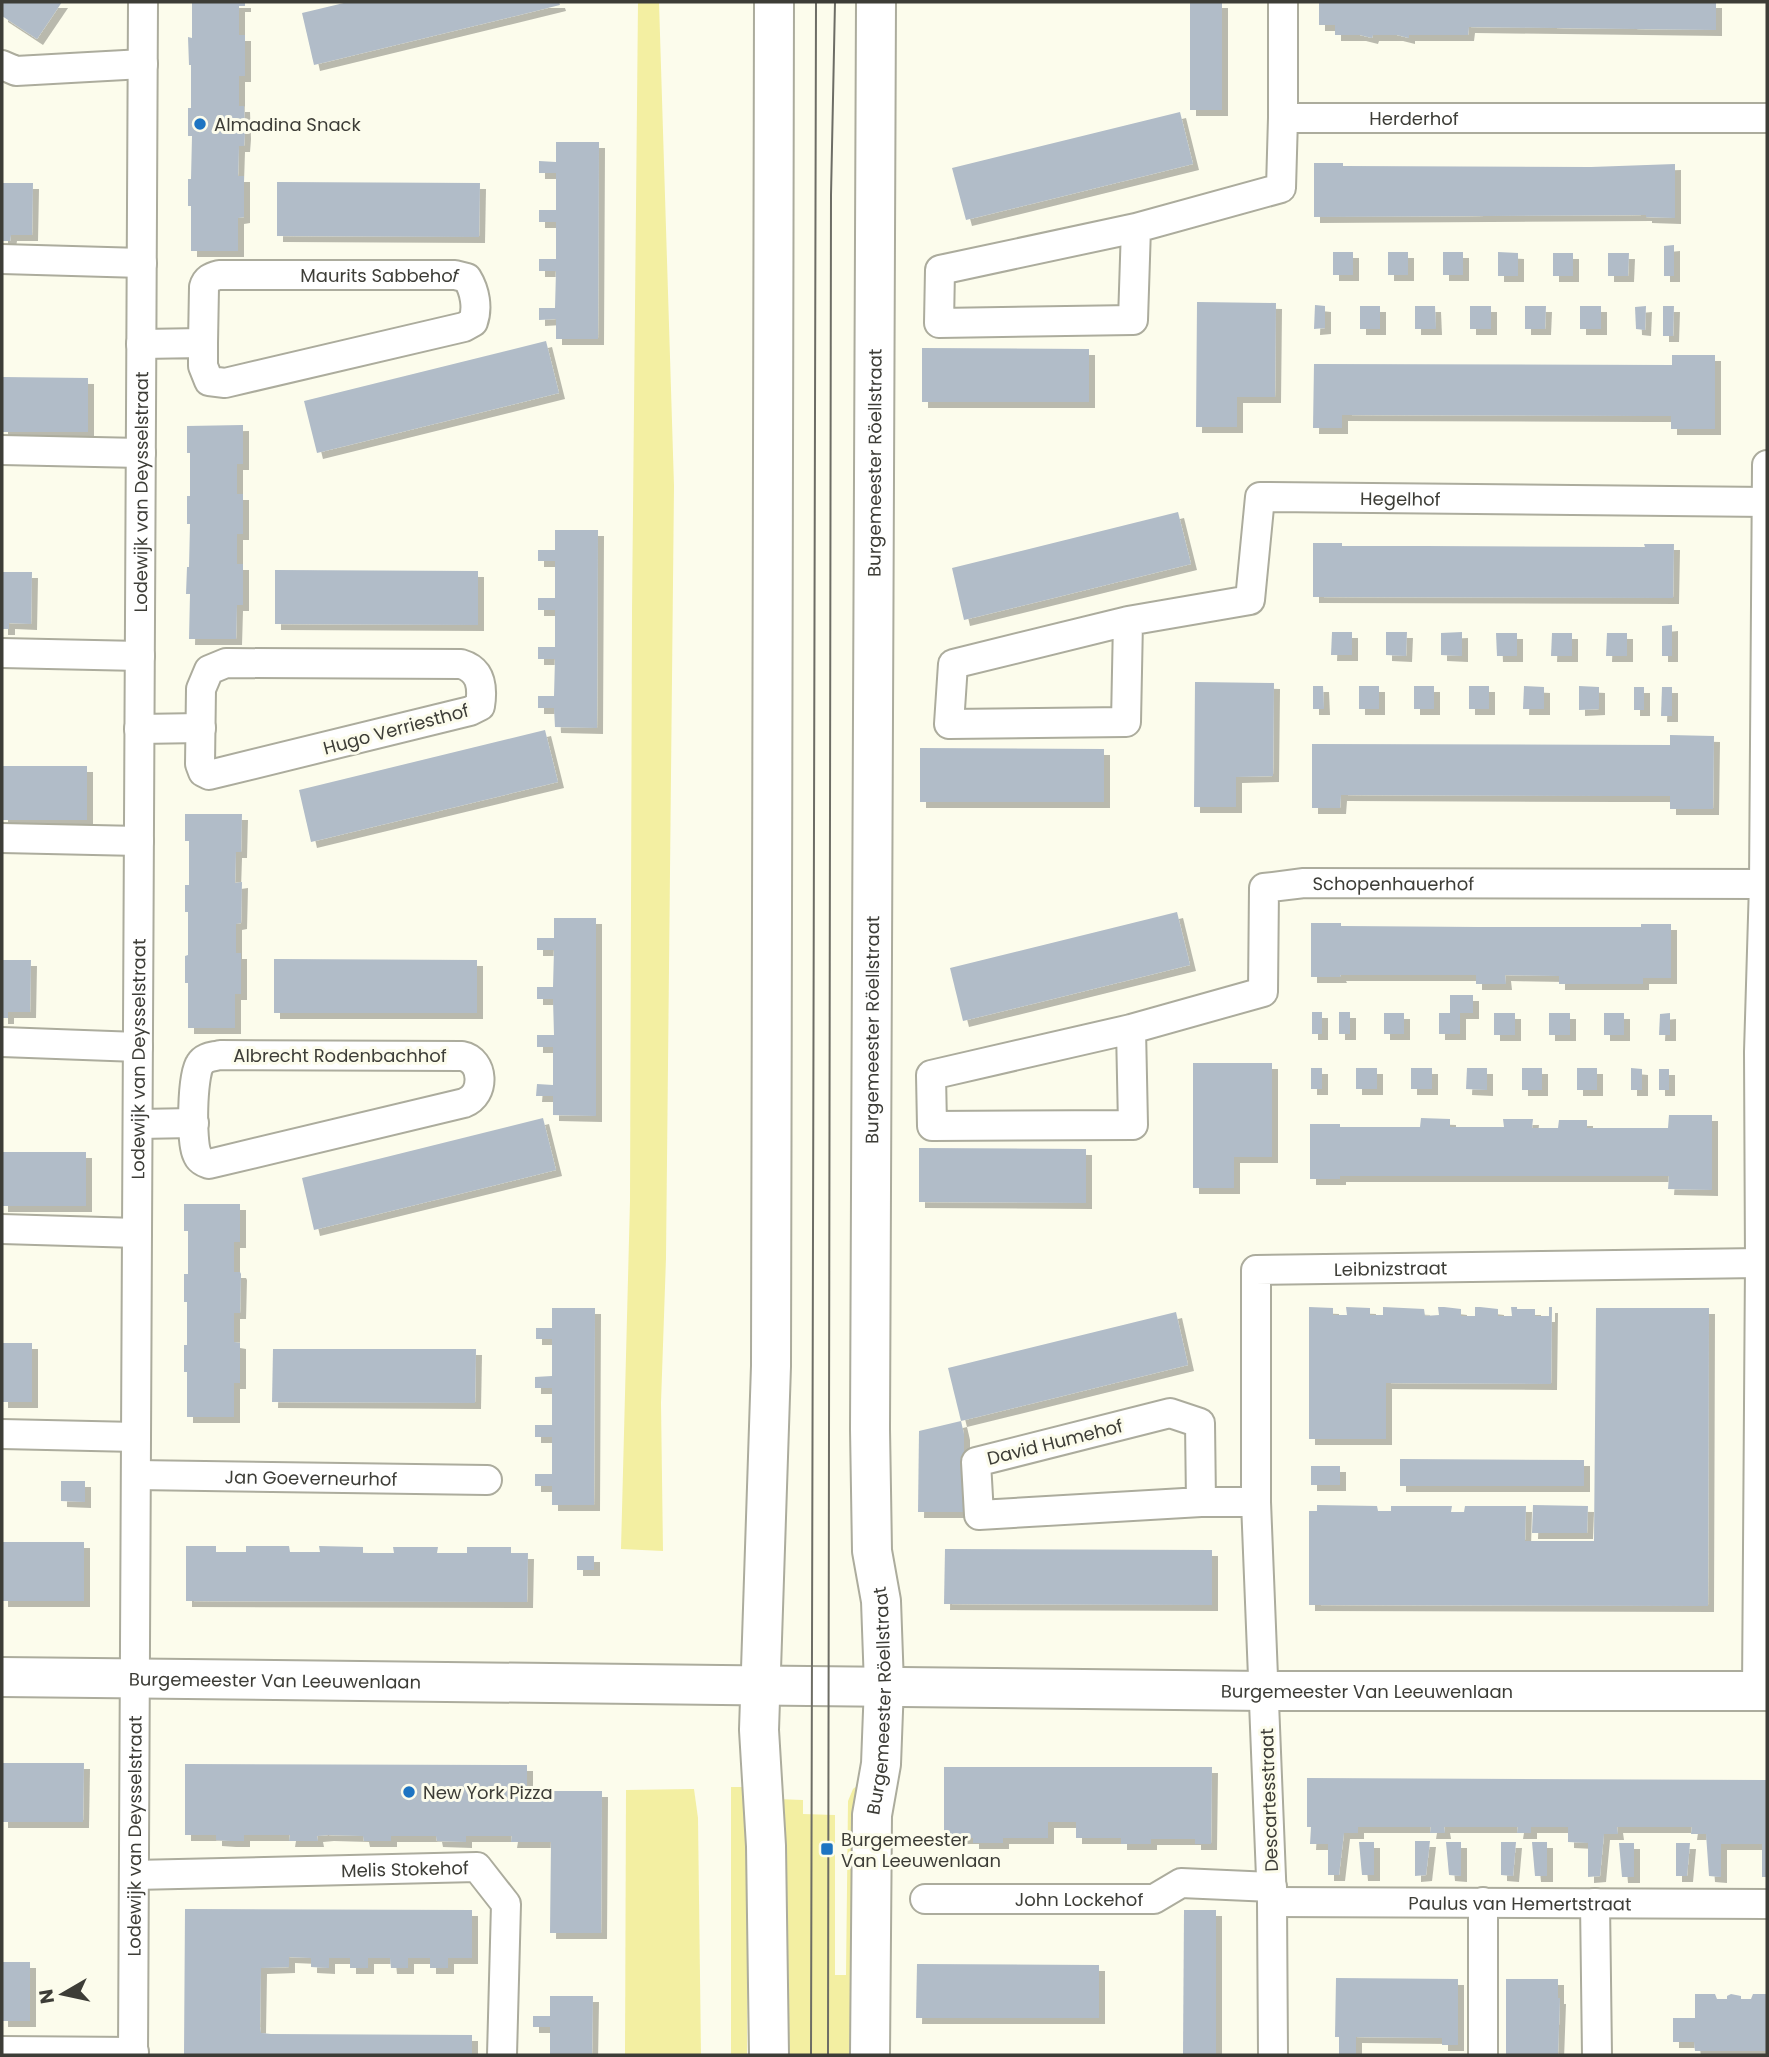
<svg xmlns="http://www.w3.org/2000/svg" width="1769" height="2057" viewBox="0 0 1769 2057" font-family="Poppins,sans-serif">
  <style>
    .green { fill: #f3efa2 }
    .building { fill: #b1bcc8; filter: url(#shadow) }
    .lines { fill: none; stroke-linecap: round; stroke-linejoin: round }
    .street-casing { stroke: #acac9d; stroke-width: 32 }
    .secondary-casing { stroke: #acac9d; stroke-width: 42 }
    .street { stroke: #fff; stroke-width: 28 }
    .secondary { stroke: #fff; stroke-width: 38 }
    .tram { stroke: #6d6d65; stroke-width: 2 }
    .poi-dot { fill: #1d74c2; stroke: #fcfcec; stroke-width: 2.5 }
    .labels { text-anchor: middle; dominant-baseline: central; stroke-width: 6; stroke-linejoin: round; paint-order: stroke }
    .street-label { font-size: 18px; fill: #3d3d37; stroke: #fcfcec }
    .poi-label { font-size: 18px; fill: #3d3d37; stroke: #fcfcec; text-anchor: start }
  </style>
  <defs>
    <filter id="shadow"><feDropShadow dx="6" dy="6" stdDeviation="0" flood-color="#0004"/></filter>
  </defs>
  <rect width="100%" height="100%" fill="#fcfcec"/>
  <!-- green -->
  <g class="green">
    <polygon points="638,2 659,2 674,486 666,1258 661,1403 663,1551 621,1549 630,1201 632,612"/>
    <polygon points="858,1785 861,2055 781,2055 777,1799 803,1800 803,1814 835,1815 835,1975 846,1975 848,1801 853,1789"/>
    <polygon points="731,1787 749,1787 747,2055 731,2055"/>
    <polygon points="694,1789 698,1818 701,2055 625,2055 626,1790"/>
  </g>
  <!-- building -->
  <g class="building">
    <polygon points="2,2 62,2 37,39 2,16"/>
    <polygon points="192,2 245,2 245,6 239,6 239,35 245,35 245,76 239,76 239,106 244,106 245,133 244,146 239,146 238,176 244,176 244,217 238,218 238,251 191,251 191,206 188,206 188,179 191,179 192,136 188,136 188,108 191,108 191,65 189,65 188,37 192,38"/>
    <polygon points="348,2 559,2 560,5 314,65 302,13"/>
    <rect x="1190" y="2" width="32" height="108"/>
    <polygon points="1319,2 1716,2 1716,30 1469,27 1468,35 1409,35 1409,38 1397,35 1373,35 1372,38 1360,35 1335,35 1335,25 1319,25"/>
    <polygon points="1180,112 1193,164 966,220 952,168"/>
    <polygon points="556,142 599,142 598,339 556,339 556,319 539,320 539,308 555,308 556,271 539,271 539,259 556,259 556,222 539,222 539,210 556,210 556,173 539,173 539,161 556,162"/>
    <polygon points="1314,163 1343,163 1343,166 1591,167 1675,164 1675,218 1646,217 1646,215 1314,217"/>
    <polygon points="277,182 480,183 479,237 277,236"/>
    <polygon points="2,183 33,183 32,235 11,235 10,241 2,241"/>
    <polygon points="1674,245 1674,276 1664,276 1664,246"/>
    <rect x="1333" y="252" width="20" height="23"/>
    <rect x="1388" y="252" width="20" height="23"/>
    <rect x="1443" y="252" width="20" height="23"/>
    <polygon points="1498,252 1518,253 1518,276 1498,276"/>
    <rect x="1553" y="253" width="20" height="23"/>
    <polygon points="1608,253 1629,253 1628,276 1608,276"/>
    <polygon points="1197,302 1276,303 1275,397 1237,397 1237,427 1196,427"/>
    <polygon points="1315,305 1325,306 1325,328 1314,329"/>
    <rect x="1360" y="306" width="20" height="23"/>
    <polygon points="1415,306 1435,306 1436,329 1415,329"/>
    <rect x="1470" y="306" width="21" height="23"/>
    <polygon points="1525,306 1546,306 1545,329 1525,329"/>
    <rect x="1580" y="306" width="21" height="23"/>
    <polygon points="1646,306 1645,330 1636,329 1635,307"/>
    <polygon points="1663,306 1674,306 1673,336 1663,336"/>
    <polygon points="546,341 559,393 317,453 304,401"/>
    <polygon points="922,348 1089,349 1089,402 922,402"/>
    <polygon points="1672,355 1715,355 1715,429 1671,429 1671,416 1645,416 1342,415 1342,428 1313,428 1314,364 1672,365"/>
    <polygon points="2,377 88,378 88,432 2,432"/>
    <polygon points="243,425 243,464 237,464 237,494 243,494 243,534 237,534 237,564 243,564 243,605 237,605 236,639 189,639 190,594 186,594 187,567 189,567 190,524 187,524 187,496 190,496 190,453 187,453 187,426"/>
    <polygon points="1178,512 1191,564 964,620 952,568"/>
    <polygon points="555,530 598,530 597,728 555,727 554,708 538,708 538,696 554,696 555,659 538,659 538,647 555,647 555,610 538,610 538,598 555,598 555,561 538,561 538,550 555,550"/>
    <polygon points="1313,543 1342,543 1342,546 1424,546 1645,547 1644,544 1674,544 1673,598 1313,597"/>
    <polygon points="275,570 478,571 478,625 275,624"/>
    <polygon points="2,572 32,572 31,624 9,623 9,629 2,629"/>
    <polygon points="1672,625 1672,656 1662,656 1662,626"/>
    <polygon points="1332,632 1352,632 1352,655 1331,655"/>
    <polygon points="1386,632 1407,632 1406,656 1386,655"/>
    <polygon points="1462,632 1462,656 1441,655 1441,633"/>
    <polygon points="1496,633 1517,633 1517,656 1497,656"/>
    <polygon points="1552,633 1572,633 1572,656 1551,656"/>
    <polygon points="1607,633 1627,633 1627,656 1606,656"/>
    <polygon points="1195,682 1274,683 1273,776 1236,777 1236,807 1194,807"/>
    <polygon points="1313,686 1323,686 1324,709 1313,709"/>
    <rect x="1359" y="686" width="20" height="23"/>
    <rect x="1414" y="686" width="20" height="23"/>
    <rect x="1469" y="686" width="20" height="23"/>
    <polygon points="1524,686 1544,687 1544,709 1523,709"/>
    <polygon points="1579,686 1599,687 1599,709 1579,710"/>
    <rect x="1634" y="687" width="10" height="23"/>
    <polygon points="1662,687 1672,687 1672,716 1661,716"/>
    <polygon points="545,730 558,782 311,842 299,790"/>
    <polygon points="1670,735 1714,736 1713,809 1670,809 1670,796 1616,796 1341,795 1340,808 1312,808 1312,744 1670,745"/>
    <polygon points="920,748 1104,749 1104,802 920,802"/>
    <rect x="2" y="766" width="85" height="54"/>
    <polygon points="185,814 242,814 241,852 236,852 235,883 242,882 241,923 236,924 236,953 241,953 241,994 235,994 235,1028 188,1028 188,983 185,983 185,956 188,955 188,912 185,912 185,885 189,885 189,841 185,841"/>
    <polygon points="1177,912 1190,965 963,1021 950,968"/>
    <polygon points="554,918 596,918 596,1116 553,1115 553,1096 536,1096 537,1084 553,1085 553,1047 537,1047 537,1035 554,1035 553,999 537,999 537,987 553,987 554,950 537,950 537,938 554,938"/>
    <polygon points="1311,923 1341,923 1341,926 1343,926 1478,927 1641,927 1641,924 1671,924 1671,978 1643,978 1643,984 1559,984 1559,976 1505,975 1506,984 1476,984 1476,975 1340,975 1341,977 1311,977"/>
    <polygon points="274,959 477,960 477,1013 274,1013"/>
    <polygon points="2,960 31,960 30,1012 8,1012 8,1018 2,1018"/>
    <polygon points="1450,995 1473,995 1473,1013 1460,1013 1460,1034 1439,1034 1439,1013 1450,1013"/>
    <rect x="1312" y="1012" width="10" height="22"/>
    <rect x="1339" y="1012" width="11" height="22"/>
    <rect x="1384" y="1013" width="20" height="21"/>
    <rect x="1494" y="1013" width="21" height="22"/>
    <rect x="1549" y="1013" width="21" height="22"/>
    <rect x="1604" y="1013" width="20" height="22"/>
    <polygon points="1670,1013 1670,1035 1659,1035 1660,1014"/>
    <polygon points="1193,1063 1272,1063 1272,1157 1234,1157 1234,1188 1193,1188"/>
    <rect x="1311" y="1068" width="11" height="21"/>
    <rect x="1356" y="1068" width="21" height="21"/>
    <rect x="1411" y="1068" width="21" height="21"/>
    <polygon points="1467,1068 1487,1068 1487,1090 1466,1089"/>
    <rect x="1522" y="1068" width="20" height="22"/>
    <rect x="1577" y="1068" width="20" height="22"/>
    <polygon points="1631,1068 1642,1069 1642,1090 1631,1090"/>
    <rect x="1659" y="1069" width="10" height="21"/>
    <polygon points="1669,1115 1712,1115 1712,1190 1668,1189 1669,1176 1340,1176 1340,1179 1310,1179 1310,1124 1340,1124 1340,1127 1420,1127 1421,1118 1450,1119 1450,1127 1504,1127 1503,1119 1533,1119 1532,1128 1558,1128 1559,1120 1587,1120 1587,1128 1668,1128"/>
    <polygon points="543,1118 556,1170 314,1230 302,1178"/>
    <polygon points="919,1148 1086,1149 1086,1203 919,1202"/>
    <rect x="2" y="1152" width="84" height="54"/>
    <polygon points="184,1204 240,1204 240,1242 234,1242 234,1272 240,1272 241,1274 240,1313 234,1313 234,1342 240,1343 240,1383 234,1383 234,1417 187,1417 187,1372 184,1372 184,1345 187,1345 187,1302 184,1302 184,1274 188,1274 188,1231 184,1231"/>
    <polygon points="1309,1307 1333,1308 1333,1315 1347,1315 1346,1307 1370,1308 1370,1315 1383,1315 1383,1307 1424,1309 1425,1316 1439,1315 1438,1307 1444,1307 1461,1309 1461,1316 1475,1316 1475,1307 1480,1307 1498,1309 1498,1316 1512,1316 1511,1307 1517,1307 1517,1309 1535,1309 1535,1316 1549,1316 1549,1307 1552,1307 1551,1384 1386,1383 1386,1439 1309,1439"/>
    <polygon points="552,1308 595,1308 594,1505 552,1505 552,1486 535,1486 535,1474 552,1474 552,1437 535,1437 535,1425 552,1425 552,1388 535,1388 535,1377 552,1376 552,1339 536,1339 536,1328 552,1328"/>
    <polygon points="1596,1308 1709,1308 1708,1606 1309,1605 1309,1511 1317,1511 1317,1505 1377,1506 1378,1511 1391,1511 1391,1506 1452,1506 1451,1512 1464,1512 1465,1506 1526,1506 1525,1541 1594,1541"/>
    <polygon points="1176,1312 1188,1365 961,1421 948,1368"/>
    <rect x="2" y="1343" width="30" height="59"/>
    <polygon points="273,1349 476,1349 475,1403 272,1402"/>
    <polygon points="961,1421 964,1434 964,1512 918,1512 919,1431"/>
    <polygon points="1400,1459 1584,1460 1584,1486 1400,1486"/>
    <rect x="1311" y="1466" width="29" height="19"/>
    <polygon points="61,1481 85,1481 85,1502 61,1501"/>
    <polygon points="1533,1505 1588,1506 1587,1533 1532,1533"/>
    <rect x="2" y="1542" width="82" height="59"/>
    <polygon points="186,1546 216,1546 216,1552 246,1552 246,1546 289,1546 290,1552 320,1552 319,1546 363,1547 363,1553 394,1553 393,1547 438,1547 437,1553 467,1553 467,1547 511,1547 511,1553 528,1553 527,1602 186,1601"/>
    <polygon points="945,1549 1212,1550 1212,1605 944,1604"/>
    <rect x="577" y="1556" width="17" height="14"/>
    <polygon points="2,1763 84,1763 83,1822 2,1822"/>
    <polygon points="185,1764 527,1765 527,1791 602,1791 601,1933 550,1933 551,1842 511,1842 512,1836 466,1836 466,1842 437,1841 436,1836 391,1836 391,1841 364,1841 363,1836 328,1835 317,1836 318,1841 289,1841 290,1835 244,1835 244,1841 230,1841 216,1840 216,1835 185,1835"/>
    <polygon points="944,1767 1212,1767 1211,1844 1195,1844 1195,1839 1151,1839 1151,1844 1121,1844 1121,1838 1076,1838 1076,1822 1048,1822 1048,1838 1003,1838 1003,1843 973,1843 973,1838 944,1838"/>
    <polygon points="1307,1778 1767,1780 1767,1877 1762,1877 1762,1844 1721,1844 1721,1877 1709,1876 1706,1834 1691,1834 1692,1827 1617,1827 1618,1834 1604,1834 1600,1876 1588,1877 1588,1843 1568,1842 1568,1827 1531,1827 1531,1833 1517,1833 1518,1827 1444,1827 1445,1833 1430,1833 1431,1827 1358,1827 1358,1833 1344,1833 1339,1875 1328,1875 1328,1844 1310,1844 1311,1827 1307,1827"/>
    <polygon points="1415,1841 1430,1841 1426,1875 1415,1876"/>
    <polygon points="1359,1842 1374,1842 1374,1875 1362,1875"/>
    <polygon points="1446,1842 1461,1842 1461,1876 1449,1875"/>
    <polygon points="1501,1842 1516,1842 1513,1876 1501,1875"/>
    <polygon points="1532,1842 1547,1842 1547,1876 1535,1876"/>
    <polygon points="1619,1843 1634,1843 1634,1877 1622,1877"/>
    <polygon points="1676,1843 1690,1843 1687,1876 1676,1876"/>
    <polygon points="185,1909 472,1910 472,1958 448,1958 448,1968 430,1968 430,1958 408,1958 408,1968 391,1968 390,1958 368,1958 368,1968 350,1968 350,1958 329,1958 329,1968 311,1967 311,1958 289,1957 289,1967 261,1968 260,2027 261,2033 271,2034 472,2035 472,2055 184,2055"/>
    <polygon points="1184,1910 1216,1910 1216,2055 1183,2055"/>
    <rect x="2" y="1962" width="28" height="59"/>
    <polygon points="917,1964 1099,1965 1099,2018 916,2018"/>
    <polygon points="1336,1978 1458,1979 1458,2045 1442,2045 1442,2038 1356,2037 1356,2055 1339,2055 1339,2037 1335,2037"/>
    <polygon points="1506,1979 1558,1979 1558,1998 1560,1998 1558,2053 1559,2055 1506,2055"/>
    <polygon points="1695,1994 1715,1994 1717,1999 1727,1999 1727,1996 1731,1994 1741,1996 1741,1999 1751,1999 1753,1994 1767,1994 1767,2051 1695,2051 1694,2042 1673,2042 1673,2018 1695,2018"/>
    <polygon points="550,1996 593,1996 592,2055 550,2055 550,2027 533,2027 533,2016 550,2016"/>
  </g>
  <g class="lines">
    <defs>
      <g id="street">
        <polyline points="1283,2 1283,118"/>
        <polyline points="2,65 16,71 143,64"/>
        <path id="s1" d="M1136,228L940,270L939,323L1133,320L1136,228L1281,188L1283,118H1767"/>
        <polyline points="2,259 142,263"/>
        <path id="s2" d="M141,344L203,343L204,287C206,279 211,277 219,275H455L467,278C475,291 478,308 473,322L464,327L225,383L209,381L203,366V343"/>
        <polyline points="2,450 141,453"/>
        <path id="s3" d="M1128,621L953,664L949,724L1126,722L1128,621L1250,600L1260,497L1767,502"/>
        <polyline points="2,653 140,656"/>
        <path d="M226,663L461,664C481,670 483,687 480,706L470,711L209,775L203,772L200,764L201,689L209,670Z"/>
        <polyline points="139,729 201,728"/>
        <polyline points="2,838 139,841"/>
        <path id="s4" d="M1131,1029L931,1075L932,1126L1133,1125L1131,1029L1263,992L1264,888L1304,883L1764,884"/>
        <polyline points="2,1042 138,1047"/>
        <path d="M220,1055L462,1056C484,1060 486,1095 464,1103L209,1164C203,1162 199,1160 197,1154C191,1142 192,1075 200,1064C204,1057 212,1057 220,1055Z"/>
        <polyline points="138,1124 194,1123"/>
        <polyline points="2,1229 137,1233"/>
        <polyline points="2,1434 136,1437"/>
        <path id="s5" d="M136,1475L487,1480"/>
        <polyline points="1201,1502 1200,1423 1170,1413 976,1462 979,1515 1201,1502 1256,1502"/>
        <polyline points="1757,1691 1760,1263 1759,1052 1764,884 1767,465"/>
        <path id="s6" d="M134,1875L477,1867L506,1904L502,2055"/>
        <path id="s7" d="M925,1899H1154L1181,1883L1272,1887"/>
        <path id="s8" d="M1272,1902L1767,1904"/>
        <polyline points="1483,1902 1483,2055"/>
        <polyline points="1595,1903 1597,2055"/>
        <polyline points="2,2051 134,2052"/>
        <path id="s9" d="M133,2055L143,2"/>
        <path id="s10" d="M1273,2055L1272,1902L1256,1502V1270L1760,1263"/>
      </g>
      <g id="secondary">
        <path id="s11" d="M2,1677L1265,1691H1767"/>
        <polyline points="769,2055 766,1846 759,1730 771,1366 774,2"/>
        <path id="s12" d="M870,2055L872,1815L881,1764L884,1685L881,1601L872,1551L870,1429L876,2"/>
      </g>
    </defs>
    <!-- street casing -->
    <use href="#street" class="street-casing"/>
    <!-- secondary casing -->
    <use href="#secondary" class="secondary-casing"/>
    <!-- street -->
    <use href="#street" class="street"/>
    <!-- secondary -->
    <use href="#secondary" class="secondary"/>
    <!-- tram -->
    <g class="tram">
      <polyline points="811,2055 816,2"/>
      <polyline points="828,2055 831,195 835,2"/>
    </g>
  </g>
  <!-- markers -->
  <g class="poi-dot">
    <circle cx="200" cy="124" r="7"/>
    <circle cx="409" cy="1792" r="7"/>
    <rect x="820" y="1842" width="14" height="14" rx="3.5"/>
  </g>
  <g class="labels">
    <!-- street labels -->
    <g class="street-label">
      <text stroke="none"><textPath href="#s1" startOffset="891">Herderhof</textPath></text>
      <text stroke="none"><textPath href="#s2" startOffset="299">Maurits Sabbehof</textPath></text>
      <text stroke="none"><textPath href="#s12" startOffset="1594">Burgemeester Röellstraat</textPath></text>
      <text stroke="none"><textPath href="#s9" startOffset="1563">Lodewijk van Deysselstraat</textPath></text>
      <text stroke="none"><textPath href="#s3" startOffset="886">Hegelhof</textPath></text>
      <text transform="translate(396 729) rotate(-15)">Hugo Verriesthof</text>
      <text stroke="none"><textPath href="#s4" startOffset="924">Schopenhauerhof</textPath></text>
      <text stroke="none"><textPath href="#s12" startOffset="1027">Burgemeester Röellstraat</textPath></text>
      <text x="340" y="1055">Albrecht Rodenbachhof</text>
      <text stroke="none"><textPath href="#s9" startOffset="996">Lodewijk van Deysselstraat</textPath></text>
      <text stroke="none"><textPath href="#s10" startOffset="920">Leibnizstraat</textPath></text>
      <text transform="translate(1055 1442) rotate(-14)">David Humehof</text>
      <text stroke="none"><textPath href="#s5" startOffset="175">Jan Goeverneurhof</textPath></text>
      <text stroke="none"><textPath href="#s11" startOffset="273">Burgemeester Van Leeuwenlaan</textPath></text>
      <text stroke="none"><textPath href="#s11" startOffset="1365">Burgemeester Van Leeuwenlaan</textPath></text>
      <text stroke="none"><textPath href="#s12" startOffset="355">Burgemeester Röellstraat</textPath></text>
      <text transform="translate(1269 1800) rotate(-92)">Descartesstraat</text>
      <text stroke="none"><textPath href="#s9" startOffset="219">Lodewijk van Deysselstraat</textPath></text>
      <text stroke="none"><textPath href="#s6" startOffset="271">Melis Stokehof</textPath></text>
      <text stroke="none"><textPath href="#s7" startOffset="154">John Lockehof</textPath></text>
      <text stroke="none"><textPath href="#s8" startOffset="248">Paulus van Hemertstraat</textPath></text>
    </g>
    <!-- poi labels -->
    <g class="poi-label">
      <text x="214" y="124">Almadina Snack</text>
      <text x="423" y="1792">New York Pizza</text>
      <text x="841" y="1839">Burgemeester<tspan x="841" dy="21">Van Leeuwenlaan</tspan></text>
    </g>
  </g>
  <!-- border -->
  <rect width="1769" height="2057" fill="none" stroke="#3d3d37" stroke-width="7"/>
  <!-- north arrow -->
  <g transform="translate(63 1994) rotate(261)" stroke="#fcfcec" stroke-width="5" paint-order="stroke">
  <path d="M0-5L12 26L0 18L-12 26Z" fill="#3d3d37"/>
  <text y="-10" font-size="19" font-weight="bold" text-anchor="middle" fill="#3d3d37">N</text>
  </g>
</svg>
